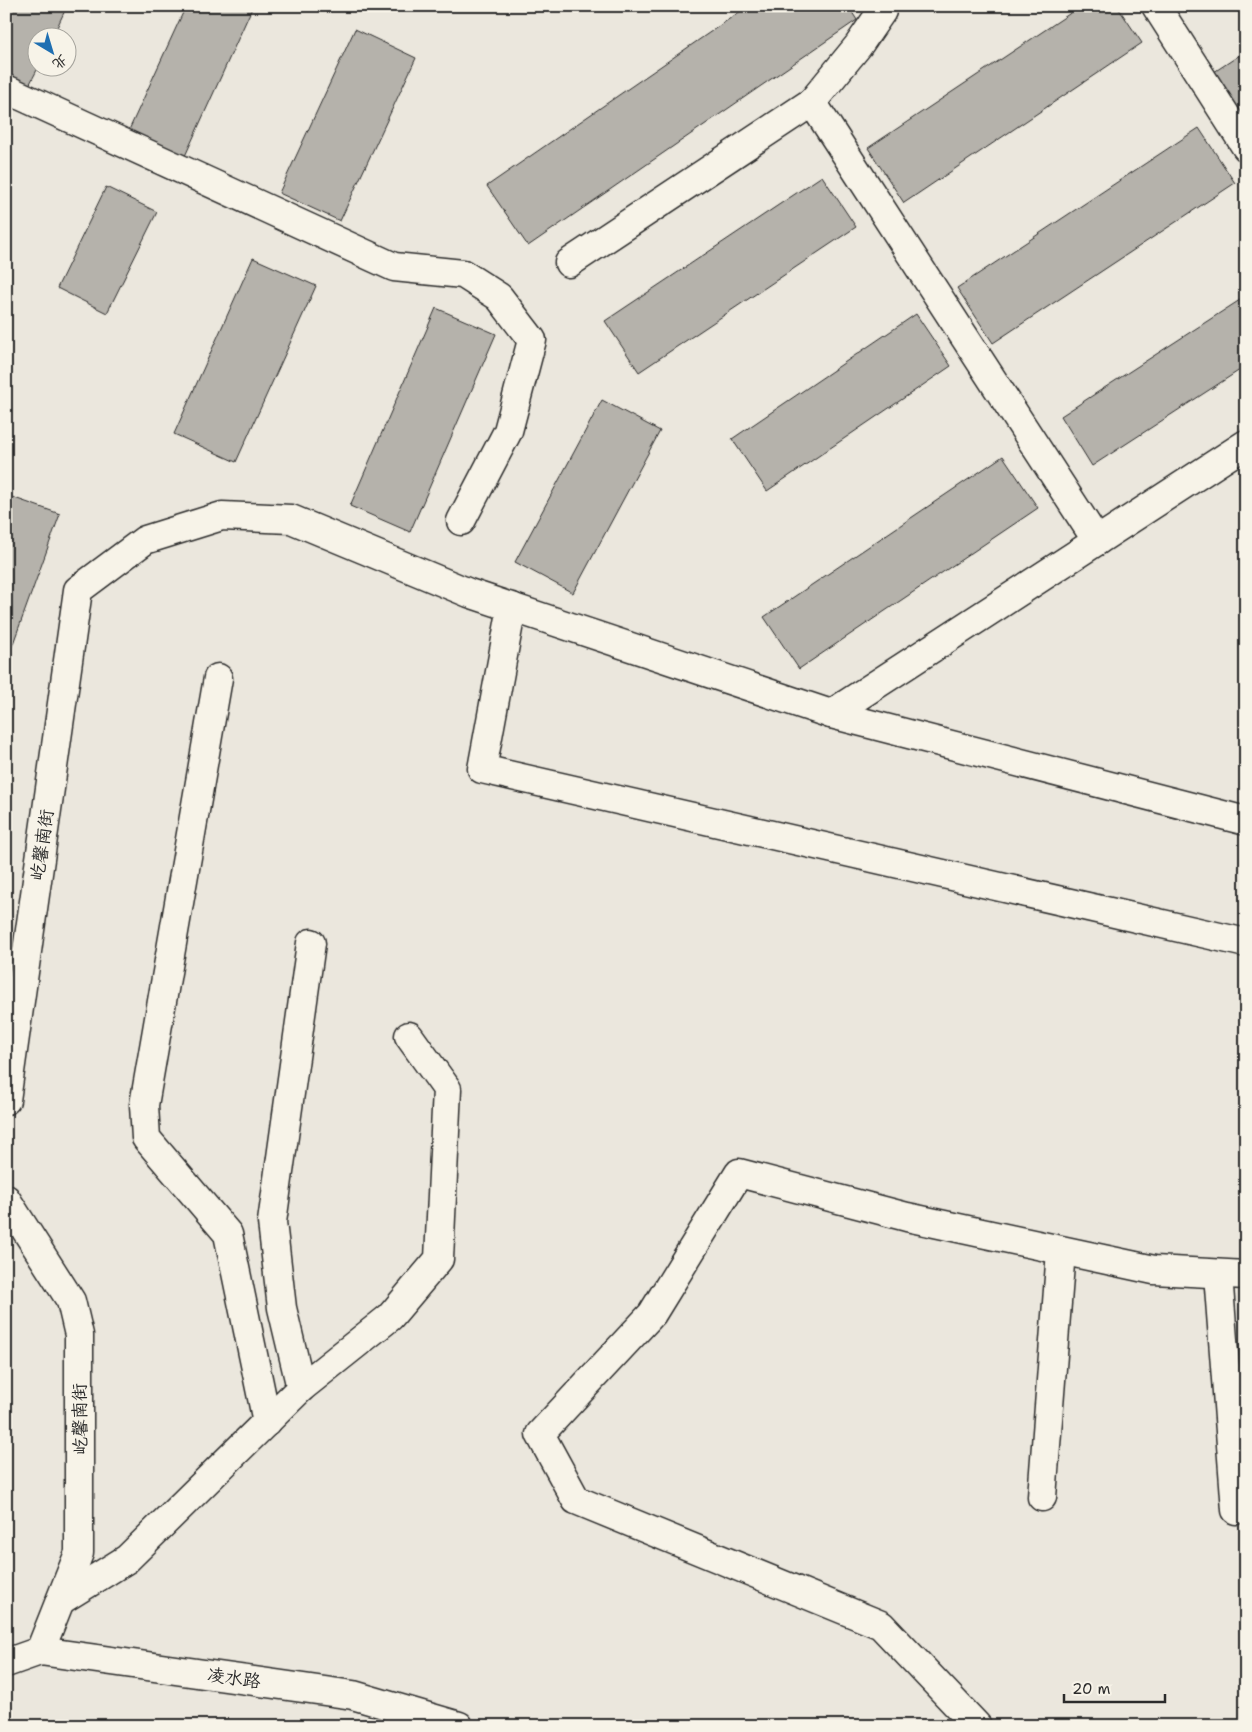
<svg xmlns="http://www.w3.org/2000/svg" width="1252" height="1732" viewBox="0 0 1252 1732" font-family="'Shantell Sans','LXGW WenKai TC',sans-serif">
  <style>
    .building { fill: #b5b2ab; stroke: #2b2b2b }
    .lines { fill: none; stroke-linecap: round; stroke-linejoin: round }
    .minor-casing { stroke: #2b2b2b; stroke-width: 31 }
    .tertiary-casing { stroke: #2b2b2b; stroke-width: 31 }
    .minor { stroke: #f7f3e8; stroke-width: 28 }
    .tertiary { stroke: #f7f3e8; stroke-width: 28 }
    .labels { text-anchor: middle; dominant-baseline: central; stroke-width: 4.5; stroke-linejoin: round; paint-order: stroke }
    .street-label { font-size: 18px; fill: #2b2b2b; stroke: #f7f3e8 }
  </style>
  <rect width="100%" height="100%" fill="#ebe7dd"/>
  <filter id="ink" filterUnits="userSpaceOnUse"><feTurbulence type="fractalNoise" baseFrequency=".02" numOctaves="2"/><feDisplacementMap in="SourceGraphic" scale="10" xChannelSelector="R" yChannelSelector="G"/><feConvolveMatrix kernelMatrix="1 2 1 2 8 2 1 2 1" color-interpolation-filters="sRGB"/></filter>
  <g filter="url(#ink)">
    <!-- building -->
    <g class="building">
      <polygon points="6,6 67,6 52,38 38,38 38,68 23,97 6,89"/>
      <polygon points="186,6 253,6 185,156 129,130"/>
      <polygon points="748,6 848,6 857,20 528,246 487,186"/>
      <polygon points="1081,6 1117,6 1142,43 904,203 868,148"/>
      <polygon points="355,29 416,58 340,221 279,193"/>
      <polygon points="1246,51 1246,127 1211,74"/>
      <polygon points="1199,128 1235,183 993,343 957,288"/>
      <polygon points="822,176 856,227 639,372 605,321"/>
      <polygon points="106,187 157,212 107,313 57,288"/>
      <polygon points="253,258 316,286 236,462 174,434"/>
      <polygon points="1246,296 1246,366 1092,466 1061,416"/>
      <polygon points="436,308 496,334 410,532 350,506"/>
      <polygon points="916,314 951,366 767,491 732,439"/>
      <polygon points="602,400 660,431 573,593 515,562"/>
      <polygon points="1003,456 1038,508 799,669 764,617"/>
      <polygon points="6,495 60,514 6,663"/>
    </g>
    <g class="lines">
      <defs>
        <g id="minor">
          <polyline points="882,6 882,11 858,46 812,102 1097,541"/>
          <polyline points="1156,6 1246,147"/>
          <polyline points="6,89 394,267 463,274 499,297 532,340 508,431 461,521"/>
          <polyline points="569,263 812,102"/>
          <polyline points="512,607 482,769 1246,943"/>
          <polyline points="218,678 144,1105 146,1138 228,1234 267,1422"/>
          <polyline points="831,714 1246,444"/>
          <polyline points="6,1100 78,590 145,540 222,516 291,519 469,593 831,714 1246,821"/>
          <polyline points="6,1199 71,1301 79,1335 79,1553 40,1651"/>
          <polyline points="1218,1274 1236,1510"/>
          <polyline points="301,1388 282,1308 272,1222 311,943"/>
          <polyline points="1042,1497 1061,1251"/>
          <polyline points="61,1600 127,1559 301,1388 390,1317 439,1259 447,1089 409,1036"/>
          <polyline points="977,1726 881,1625 576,1500 540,1434 652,1314 739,1173 907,1217 1154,1270 1246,1275"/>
        </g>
        <polyline id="tertiary" points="6,1663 40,1651 353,1695 459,1726"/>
      </defs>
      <!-- minor casing -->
      <use href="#minor" class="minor-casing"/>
      <!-- tertiary casing -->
      <use href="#tertiary" class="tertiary-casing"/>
      <!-- minor -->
      <use href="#minor" class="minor"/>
      <!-- tertiary -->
      <use href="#tertiary" class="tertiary"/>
    </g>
  </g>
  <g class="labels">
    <!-- street labels -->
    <g class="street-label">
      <text transform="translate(42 845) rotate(-82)">屹馨南街</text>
      <text transform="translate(80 1419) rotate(-91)">屹馨南街</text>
      <text transform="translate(234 1678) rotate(8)">凌水路</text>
    </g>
  </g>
  <!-- margin -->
  <rect width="1252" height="1732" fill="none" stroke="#f7f3e8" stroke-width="25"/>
  <rect x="12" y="12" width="1227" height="1707" fill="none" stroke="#2b2b2b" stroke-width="2" filter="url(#ink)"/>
  <!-- north arrow -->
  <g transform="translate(52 52) rotate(142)"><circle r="24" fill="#f7f3e8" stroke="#a5a39c"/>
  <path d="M0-4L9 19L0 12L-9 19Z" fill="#1f6fb2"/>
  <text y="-8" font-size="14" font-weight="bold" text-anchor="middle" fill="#2b2b2b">北</text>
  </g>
  <!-- scale -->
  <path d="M1064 1694v8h101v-8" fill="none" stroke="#2b2b2b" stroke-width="2.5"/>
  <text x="1072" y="1694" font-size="15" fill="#2b2b2b" stroke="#f7f3e8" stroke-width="4" paint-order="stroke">20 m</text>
</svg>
